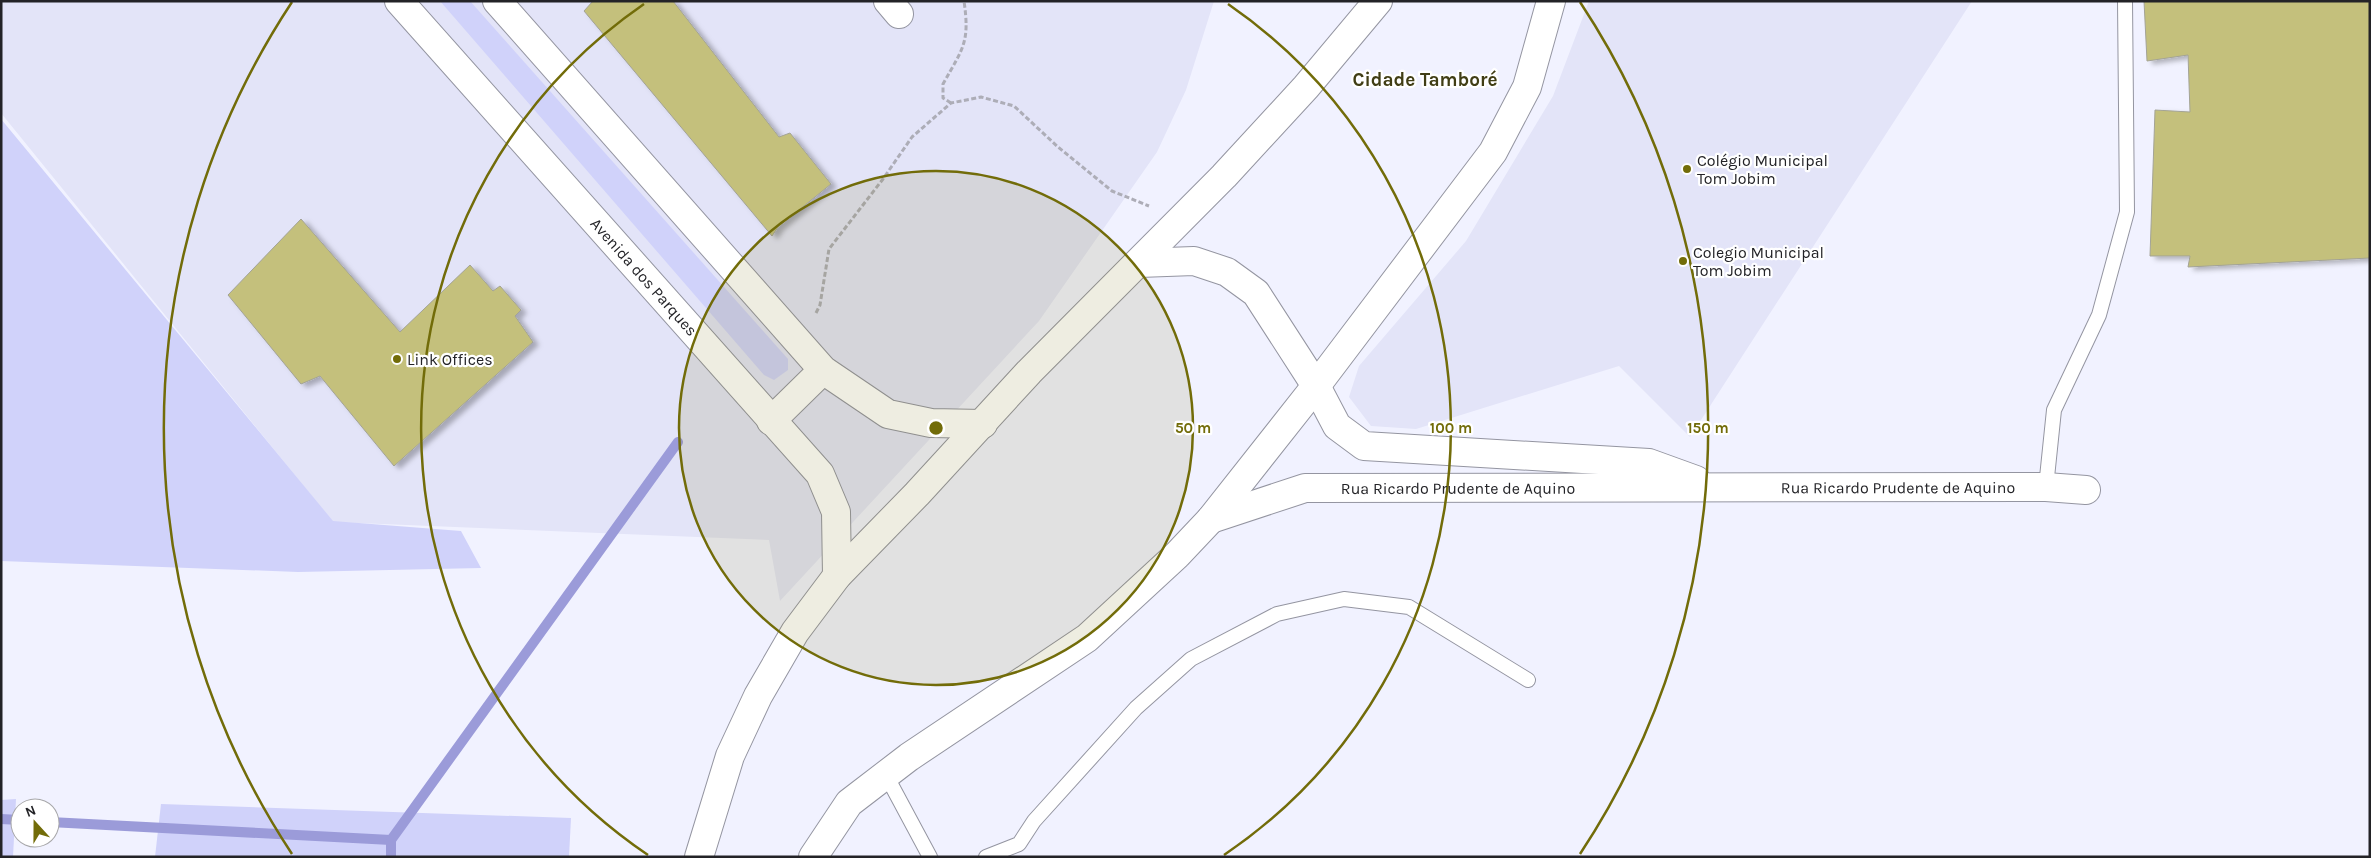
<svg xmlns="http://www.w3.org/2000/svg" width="2371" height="858" viewBox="0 0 2371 858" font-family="Karla,sans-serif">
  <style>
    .built { fill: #e3e4f8 }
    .green { fill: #d0d2fa }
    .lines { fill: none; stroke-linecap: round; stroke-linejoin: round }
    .stream { stroke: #9b9bd9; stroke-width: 10 }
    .building { fill: #c4c07b; stroke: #a3a396; filter: url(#shadow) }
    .service-casing { stroke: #9495a1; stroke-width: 16 }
    .minor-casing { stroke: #9495a1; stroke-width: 30 }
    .secondary-casing { stroke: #9495a1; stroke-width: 30 }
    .path { stroke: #adadb7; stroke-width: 3; stroke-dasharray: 5 2.5; stroke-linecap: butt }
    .service { stroke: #fff; stroke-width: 14 }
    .minor { stroke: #fff; stroke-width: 28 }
    .secondary { stroke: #fff; stroke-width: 28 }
    .ring { fill: none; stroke: #726c09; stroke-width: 2.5 }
    .poi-dot { fill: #726c09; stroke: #fff; stroke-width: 2 }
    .labels { text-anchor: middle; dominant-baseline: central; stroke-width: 4.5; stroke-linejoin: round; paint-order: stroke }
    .poi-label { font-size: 16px; fill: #232327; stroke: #fff; text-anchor: start }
    .street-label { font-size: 16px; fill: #232327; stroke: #fff }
    .quarter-label { font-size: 19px; font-weight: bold; fill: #413e15; stroke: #fff }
    .centre { fill: #726c09; stroke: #fff; stroke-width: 2.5 }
    .ring-label { font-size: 15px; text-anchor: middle; font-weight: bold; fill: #726c09; stroke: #fff; stroke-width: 4.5; stroke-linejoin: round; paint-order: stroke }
  </style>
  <defs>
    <filter id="shadow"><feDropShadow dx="5.5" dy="3" stdDeviation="2.5" flood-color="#0004"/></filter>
  </defs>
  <rect width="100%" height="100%" fill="#f1f2ff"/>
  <!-- built -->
  <g class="built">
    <polygon points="1,1 1214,1 1186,90 1157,152 1039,321 780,601 769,540 333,522 1,113"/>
    <polygon points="1589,1 1972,1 1690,437 1619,366 1416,429 1371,426 1349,397 1359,366 1466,241 1553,96"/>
  </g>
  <!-- green -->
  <g class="green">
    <polygon points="440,1 470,1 788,359 788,370 774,380 764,375"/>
    <polygon points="1,119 333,521 461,531 481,568 298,572 1,561"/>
    <polygon points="16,799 13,857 1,857 1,800"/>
    <polygon points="161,804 571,818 569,857 155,857"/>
  </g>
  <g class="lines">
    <!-- stream -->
    <g class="stream">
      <polyline points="1,819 20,820"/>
      <polyline points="50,822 391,840"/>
      <polyline points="391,857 391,840 678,442"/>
    </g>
  </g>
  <!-- building -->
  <g class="building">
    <polygon points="593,1 673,1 779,137 790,133 831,184 778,227 772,236 584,11"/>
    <polygon points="2144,1 2370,1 2370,258 2188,267 2190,256 2150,256 2155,110 2190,112 2188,55 2147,61"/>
    <polygon points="301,219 400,332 470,265 493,291 500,286 521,310 515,316 533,342 394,466 320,376 301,384 228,295"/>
  </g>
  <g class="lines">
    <defs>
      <g id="service">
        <polyline points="2046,487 2054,410 2099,315 2127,212 2125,1"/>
        <polyline points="886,775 930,857"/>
        <polyline points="986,857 1019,844 1034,821 1136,708 1191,659 1277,614 1344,599 1409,607 1528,680"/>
      </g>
      <g id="minor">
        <path id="s1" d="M399,1L820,474L836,512L837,576"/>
        <polyline points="497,1 823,370 888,414 931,423 983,424"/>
        <polyline points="888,1 899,14"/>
        <polyline points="1316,386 1337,426 1364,446 1649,463 1696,480"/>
        <polyline points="771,421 823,370"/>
        <path id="s2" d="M1211,519L1305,488L2046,487L2086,490"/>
      </g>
      <g id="secondary">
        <polyline points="1139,263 1194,261 1227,272 1256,293 1316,386"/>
        <polyline points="699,857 730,756 758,696 795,632 837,576 917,494 1029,372 1224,176 1306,87 1378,1"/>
        <polyline points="813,857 849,803 909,757 1087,638 1177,555 1211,519 1316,386 1493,152 1527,87 1551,1"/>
      </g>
    </defs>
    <!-- service casing -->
    <use href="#service" class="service-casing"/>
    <!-- minor casing -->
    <use href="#minor" class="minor-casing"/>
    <!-- secondary casing -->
    <use href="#secondary" class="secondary-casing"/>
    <!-- path -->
    <g class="path">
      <path d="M951,103L943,98V84C963,48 970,43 964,1"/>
      <polyline points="816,313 820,305 829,249 883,179 912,137 951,103 981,97 1014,106 1058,147 1112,191 1149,206"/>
    </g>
    <!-- service -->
    <use href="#service" class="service"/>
    <!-- minor -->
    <use href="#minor" class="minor"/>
    <!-- secondary -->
    <use href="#secondary" class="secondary"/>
  </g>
  <!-- distance rings -->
  <circle cx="936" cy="428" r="257" fill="#726c09" fill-opacity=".12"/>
  <g class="ring">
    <circle cx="936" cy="428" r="257"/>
    <path d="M648 855A515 515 0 0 1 644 4M1228 4A515 515 0 0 1 1224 855"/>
    <path d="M292 854A772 772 0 0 1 292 2M1580 2A772 772 0 0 1 1580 854"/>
  </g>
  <!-- markers -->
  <g class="poi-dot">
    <circle cx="1687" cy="169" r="5"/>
    <circle cx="1683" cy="261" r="5"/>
    <circle cx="397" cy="359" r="5"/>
  </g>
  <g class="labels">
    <!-- poi labels -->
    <g class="poi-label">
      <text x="1697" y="160">Colégio Municipal<tspan x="1697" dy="18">Tom Jobim</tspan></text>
      <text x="1693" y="252">Colegio Municipal<tspan x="1693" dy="18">Tom Jobim</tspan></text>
      <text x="407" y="359">Link Offices</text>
    </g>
    <!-- street labels -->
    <g class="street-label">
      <text stroke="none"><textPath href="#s1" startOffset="369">Avenida dos Parques</textPath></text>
      <text stroke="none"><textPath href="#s2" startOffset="252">Rua Ricardo Prudente de Aquino</textPath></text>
      <text stroke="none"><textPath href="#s2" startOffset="692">Rua Ricardo Prudente de Aquino</textPath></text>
    </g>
    <!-- quarter labels -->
    <g class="quarter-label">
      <text x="1425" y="80">Cidade Tamboré</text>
    </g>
  </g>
  <circle cx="936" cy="428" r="8" class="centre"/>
  <g class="ring-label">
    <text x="1193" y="433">50 m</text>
    <text x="1451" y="433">100 m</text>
    <text x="1708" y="433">150 m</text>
  </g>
  <!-- border -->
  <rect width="2371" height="858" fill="none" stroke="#232327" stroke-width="5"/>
  <!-- north arrow -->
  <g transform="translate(35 823) rotate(339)"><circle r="24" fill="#ffffff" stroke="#a7a7a9"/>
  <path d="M0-4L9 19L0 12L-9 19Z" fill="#726c09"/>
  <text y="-8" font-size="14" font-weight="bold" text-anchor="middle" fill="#232327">N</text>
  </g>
</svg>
